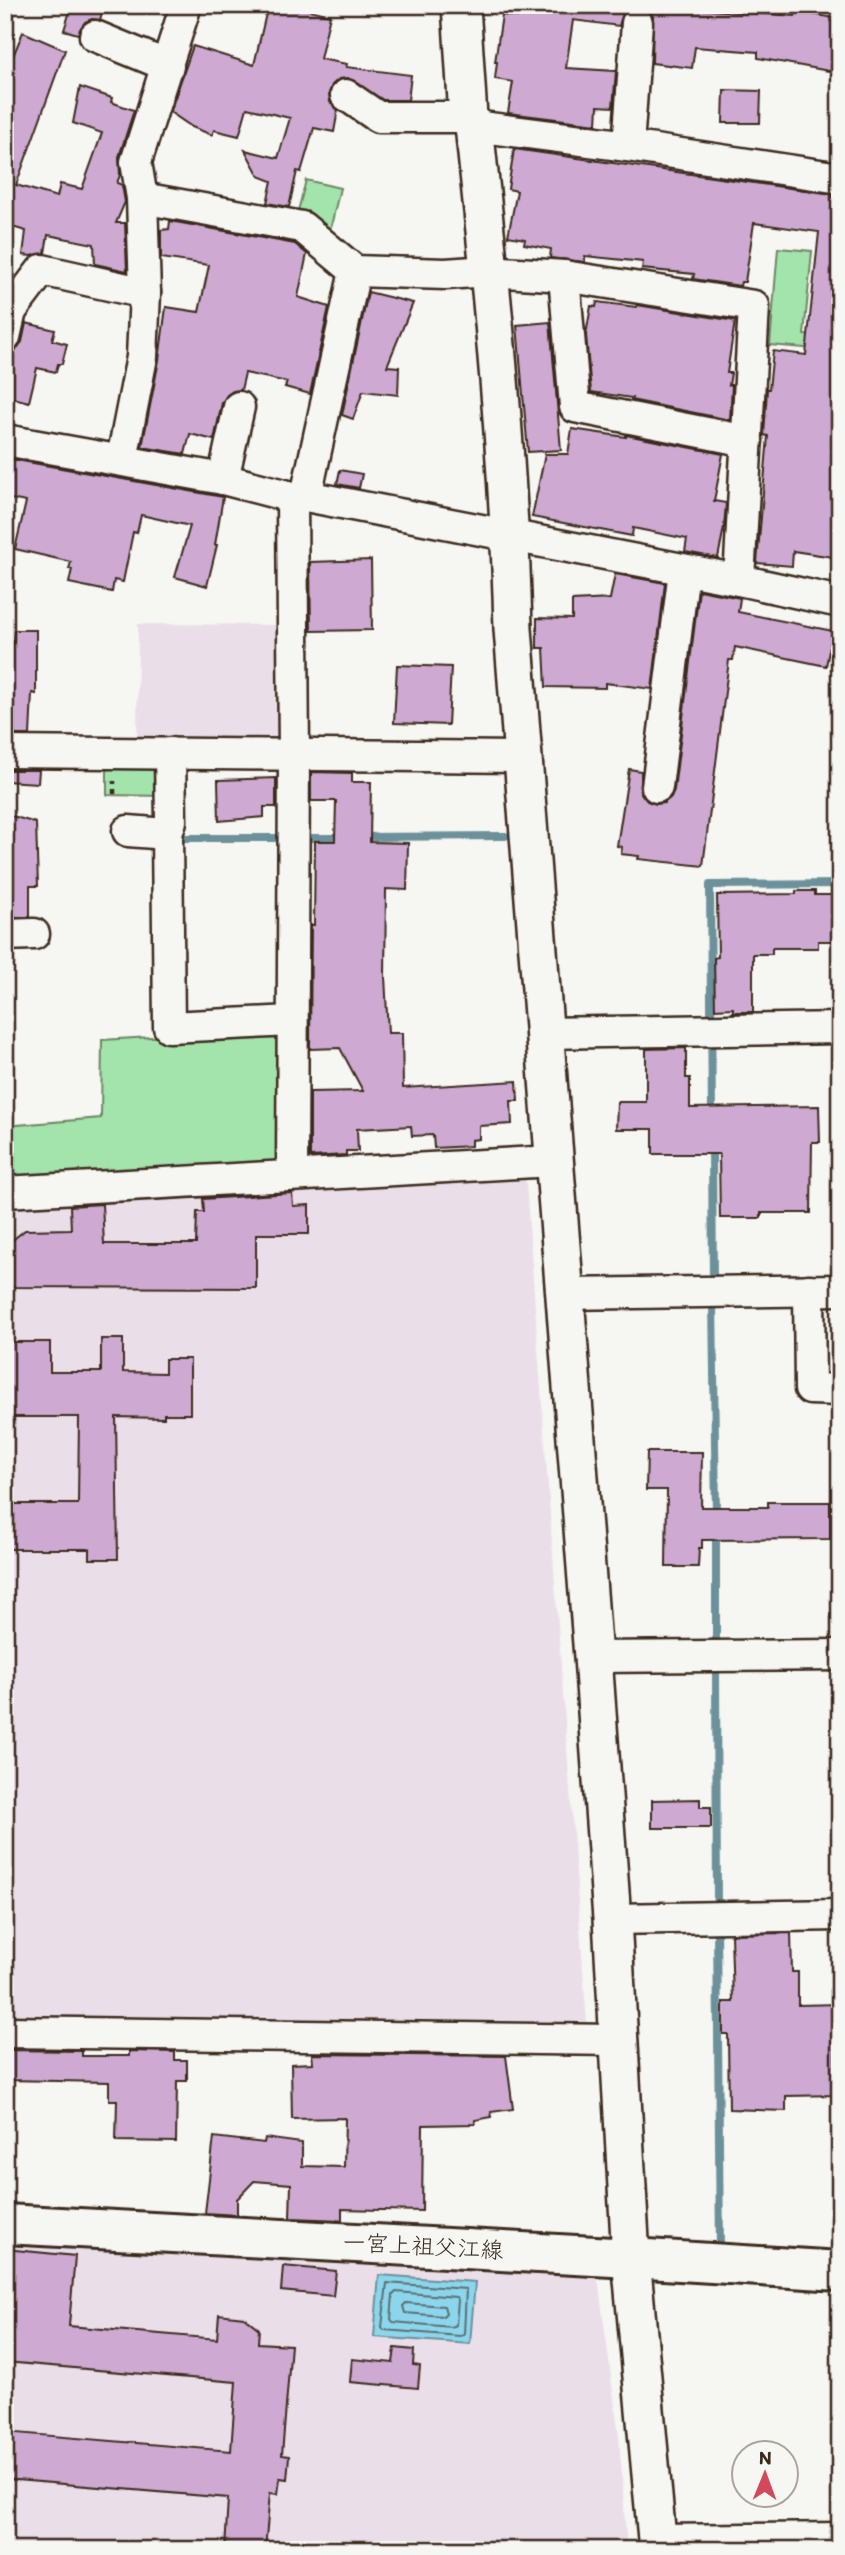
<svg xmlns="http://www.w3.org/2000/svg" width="845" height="2555" viewBox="0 0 845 2555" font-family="Itim,'Klee One',sans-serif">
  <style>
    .built { fill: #eadfe9 }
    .green { fill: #a3e3ac; stroke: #6f8665; stroke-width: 2 }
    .water { fill: #8cd6ed; stroke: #6c919a; stroke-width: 2 }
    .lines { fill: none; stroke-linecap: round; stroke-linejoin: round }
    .shore { stroke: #5b6f71; stroke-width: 2 }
    .stream { stroke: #6c919a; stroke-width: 8 }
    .building { fill: #ceaad3; stroke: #3b2a1e; stroke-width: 2 }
    .minor-casing { stroke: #3b2a1e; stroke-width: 35 }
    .tertiary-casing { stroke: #3b2a1e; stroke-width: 42 }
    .secondary-casing { stroke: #3b2a1e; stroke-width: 44 }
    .path { stroke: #3b2a1e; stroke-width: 4.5; stroke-dasharray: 5 5; stroke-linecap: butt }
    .minor { stroke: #f6f6f2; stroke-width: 30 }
    .tertiary { stroke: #f6f6f2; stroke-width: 37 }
    .secondary { stroke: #f6f6f2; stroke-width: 38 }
    .labels { text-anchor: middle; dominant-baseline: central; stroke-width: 7; stroke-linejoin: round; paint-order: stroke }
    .street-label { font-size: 23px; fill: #3b2a1e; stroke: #f6f6f2 }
  </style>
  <rect width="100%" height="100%" fill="#f6f6f2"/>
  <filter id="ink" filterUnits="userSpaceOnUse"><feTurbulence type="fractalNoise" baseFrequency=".0143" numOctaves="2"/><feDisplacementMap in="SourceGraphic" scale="14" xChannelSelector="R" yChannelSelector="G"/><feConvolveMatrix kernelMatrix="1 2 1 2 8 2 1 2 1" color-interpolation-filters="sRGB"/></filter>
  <g filter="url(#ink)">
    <!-- built -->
    <g class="built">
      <polygon points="138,624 286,625 288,747 137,744"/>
      <polygon points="525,1169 587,2024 5,2020 5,1202"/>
      <polygon points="5,2237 597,2271 619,2436 627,2550 5,2550"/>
    </g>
    <!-- green -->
    <g class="green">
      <polygon points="306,180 340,188 328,239 297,215"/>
      <polygon points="778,248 812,251 804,335 817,337 816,349 770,345"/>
      <polygon points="107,755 166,756 165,796 107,795"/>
      <polygon points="283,1029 280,1164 5,1178 5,1126 101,1118 102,1040"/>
    </g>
    <!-- water -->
    <polygon class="water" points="379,2275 475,2282 470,2344 374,2337"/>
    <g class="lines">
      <!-- shore -->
      <g class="shore">
        <polygon points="387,2283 466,2289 464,2335 460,2336 384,2330 382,2327"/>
        <polygon points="396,2292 456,2297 458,2300 456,2325 452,2327 393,2322 391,2319 393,2295"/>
        <polygon points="406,2303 444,2306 446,2313 443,2316 405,2313 403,2306"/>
      </g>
      <!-- stream -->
      <g class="stream">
        <polyline points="361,837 505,836"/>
        <polyline points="179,845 179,838 344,838"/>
        <polyline points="712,1116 710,885 840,884"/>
        <polyline points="712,1146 713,1281"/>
        <polyline points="713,1301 716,1515"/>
        <polyline points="716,1532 716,1642"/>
        <polyline points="716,1667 717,1907"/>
        <polyline points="717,1925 720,2250"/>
      </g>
    </g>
    <!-- building -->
    <g class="building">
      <polygon points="72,5 104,5 100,20 92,19 85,22 78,34 64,30"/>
      <polygon points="268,5 290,5 330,15 320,59 347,64 346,67 411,75 408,100 383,100 348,78 339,79 332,85 329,93 330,102 338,110 334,132 314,128 301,172 297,171 289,207 267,203 272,181 259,176 245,150 278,158 290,118 247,108 239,136 214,130 212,135 192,127 170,112 193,46 254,65"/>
      <polygon points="519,5 697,5 697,9 795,16 796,11 840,19 840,73 758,58 758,52 695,47 692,68 652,63 653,16 646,8 638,6 630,7 623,13 619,26 573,20 566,68 616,71 613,107 598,106 597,124 508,113 513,82 495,79 497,62 495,62 502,15 517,17"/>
      <polygon points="23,32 65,50 16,185 57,197 60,184 82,189 102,133 73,123 80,87 112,98 111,102 134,110 119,157 120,175 117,183 122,185 125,202 116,223 125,223 127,271 95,264 94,244 48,235 45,253 32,256 23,255 26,231 5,225 5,75"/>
      <polygon points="724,90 761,91 760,123 723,123"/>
      <polygon points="514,149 832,194 832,197 840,198 840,558 793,551 792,566 757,563 768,436 764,435 767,389 769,389 773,351 806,355 819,232 754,223 745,282 741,282 740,286 693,279 694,274 642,269 643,262 585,256 585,262 550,258 551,249 524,244 525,239 508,236 517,191 508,189"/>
      <polygon points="170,221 295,244 307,254 298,297 329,307 310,394 285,387 287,382 245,373 241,390 233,391 227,395 222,403 214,440 190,434 185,454 142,447 159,360 166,307 199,312 209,265 161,258 161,230 169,229"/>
      <polygon points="368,292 413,303 387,366 399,367 398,395 363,391 353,419 342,415"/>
      <polygon points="597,302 636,307 637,305 735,321 727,373 731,373 729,385 732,385 730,420 631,400 632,398 591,392 586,335 591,306 596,307"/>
      <polygon points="550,322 561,450 528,452 517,325"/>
      <polygon points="26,323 55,330 52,340 67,344 62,364 58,364 56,372 37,368 29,402 5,396 14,351 22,342"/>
      <polygon points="572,429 626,437 626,435 723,454 714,501 726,503 724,527 718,558 685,552 687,539 633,528 632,536 532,517 545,454 568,454"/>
      <polygon points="5,458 223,497 215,545 217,545 207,586 175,577 190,526 141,515 137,533 133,532 123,582 114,580 112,592 69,583 72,569 69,569 71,562 15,549 26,502 5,498"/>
      <polygon points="340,470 362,474 359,488 337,484"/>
      <polygon points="371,560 372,630 311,631 310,562"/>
      <polygon points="615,574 665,583 652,689 605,683 605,688 546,687 544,648 537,648 537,618 572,619 572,601 610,599"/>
      <polygon points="699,590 740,598 738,612 833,631 826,666 735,647 733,660 729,660 703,866 638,859 639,856 621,854 622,847 617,846 629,769 641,771 641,793 647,801 656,804 664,803 671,797 674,790"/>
      <polygon points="14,630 36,630 36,694 32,693 30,735 5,735 5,643 13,643"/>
      <polygon points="397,665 451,667 448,725 394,723"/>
      <polygon points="5,770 39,770 38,783 5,781"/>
      <polygon points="311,772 352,773 352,782 371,782 370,842 408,843 407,890 386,889 385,976 388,1033 402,1033 403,1088 517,1081 518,1101 511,1101 512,1124 479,1126 479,1139 471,1140 471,1146 434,1148 433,1135 412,1136 411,1126 357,1129 358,1151 346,1151 346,1155 310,1157 310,1092 363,1091 340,1048 310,1049 311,925 314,925 315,841 335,841 336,801 311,801"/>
      <polygon points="276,778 276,807 264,807 264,817 219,821 218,780"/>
      <polygon points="5,814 36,823 38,886 30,886 30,917 5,917"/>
      <polygon points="796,891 815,891 815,895 834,895 835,941 818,941 818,948 772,948 772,954 753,954 753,1012 733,1012 733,1008 715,1009 714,958 718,957 717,895 796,894"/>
      <polygon points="686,1048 686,1078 690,1078 690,1108 819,1106 820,1142 812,1142 811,1213 761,1213 761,1218 720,1218 719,1154 653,1154 653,1129 616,1129 617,1102 646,1102 646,1049"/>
      <polygon points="292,1193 293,1206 309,1205 309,1234 256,1234 256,1288 5,1287 5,1246 25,1230 71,1229 70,1206 102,1204 104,1244 196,1244 197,1212 204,1212 203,1199"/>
      <polygon points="101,1339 123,1339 123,1372 165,1373 165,1359 190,1359 190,1414 164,1414 164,1418 116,1417 118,1559 90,1559 90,1549 5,1549 5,1504 78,1504 79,1417 5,1417 5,1342 50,1342 50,1372 101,1372"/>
      <polygon points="647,1452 702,1452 701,1507 768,1507 768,1502 830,1502 830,1539 702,1540 702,1548 699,1548 698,1567 666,1567 667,1490 646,1490"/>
      <polygon points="700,1799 700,1807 711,1807 711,1828 652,1828 652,1800"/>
      <polygon points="791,1933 792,1972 798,1972 798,2005 840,2004 840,2036 835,2036 835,2075 840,2075 840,2095 786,2096 786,2111 729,2109 728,2034 723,2034 723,2002 733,2002 731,1934"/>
      <polygon points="5,2050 82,2051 82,2056 129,2056 129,2051 175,2052 175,2060 187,2060 187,2081 177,2081 176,2142 116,2141 117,2100 109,2100 109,2082 5,2080"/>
      <polygon points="312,2054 506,2056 513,2109 491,2112 492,2117 475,2120 475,2124 423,2125 422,2211 342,2209 342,2220 290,2218 291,2184 254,2181 237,2199 237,2215 205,2213 214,2137 264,2143 265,2138 302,2143 302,2166 344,2167 345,2118 292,2119 291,2064 313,2063"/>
      <polygon points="5,2249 75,2256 69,2326 217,2339 219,2314 244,2317 259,2329 258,2343 291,2345 282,2455 289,2456 287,2479 280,2478 278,2494 270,2493 265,2550 225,2550 228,2498 5,2479 5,2432 231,2451 236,2382 5,2362"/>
      <polygon points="283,2266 336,2271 333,2296 281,2291"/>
      <polygon points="395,2348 414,2350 413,2365 420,2366 418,2388 350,2382 352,2359 393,2363"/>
    </g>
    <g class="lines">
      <defs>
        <g id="minor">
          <polyline points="95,36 168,66"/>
          <polyline points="346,95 378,117 468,117"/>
          <polyline points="474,126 628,146 840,178"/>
          <polyline points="628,146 637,23"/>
          <polyline points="142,198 302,227 355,271 445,274 489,271 564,276 754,306 739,580"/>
          <polyline points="564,276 575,407 747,441"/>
          <polyline points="5,309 11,311 42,270 145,293"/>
          <polyline points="5,337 11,311"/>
          <polyline points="5,440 223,479 292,497 306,496 739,580 840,602"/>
          <polyline points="122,459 142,357 145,293 142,198 136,162 186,5"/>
          <polyline points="223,479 239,407"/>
          <polyline points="306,496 355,271"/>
          <polyline points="5,752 524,757"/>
          <polyline points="170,753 171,821 167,834 169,1027 292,1021"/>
          <polyline points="657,787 684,570"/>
          <polyline points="128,831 167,834"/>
          <polyline points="5,935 34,934"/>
          <polyline points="543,1033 840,1028"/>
          <polyline points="292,1175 294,754 292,497"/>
          <polyline points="5,1192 553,1161"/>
          <polyline points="809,1290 810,1389 840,1390"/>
          <polyline points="564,1294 840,1290"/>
          <polyline points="593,1657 840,1655"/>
          <polyline points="612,1919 840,1915"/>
          <polyline points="5,2032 617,2040"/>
          <polyline points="658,2540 840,2538"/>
        </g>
        <path id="tertiary" d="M461,5L468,117L474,126C492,293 509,461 513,629L593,1657L612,1919L631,2258L658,2550"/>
        <polyline id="secondary" points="5,2224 631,2258 840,2271"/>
      </defs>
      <!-- minor casing -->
      <use href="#minor" class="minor-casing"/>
      <!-- tertiary casing -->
      <use href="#tertiary" class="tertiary-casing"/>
      <!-- secondary casing -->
      <use href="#secondary" class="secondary-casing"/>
      <!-- path -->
      <polyline class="path" points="114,794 114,781"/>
      <!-- minor -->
      <use href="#minor" class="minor"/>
      <!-- tertiary -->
      <use href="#tertiary" class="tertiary"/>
      <!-- secondary -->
      <use href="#secondary" class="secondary"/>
    </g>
  </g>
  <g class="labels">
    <!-- street labels -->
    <g class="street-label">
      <text transform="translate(423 2246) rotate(3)">一宮上祖父江線</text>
    </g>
  </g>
  <!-- margin -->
  <rect width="845" height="2555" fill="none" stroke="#f6f6f2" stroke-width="28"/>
  <rect x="14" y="14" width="817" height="2527" fill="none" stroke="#3b2a1e" stroke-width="2.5" filter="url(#ink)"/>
  <!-- north arrow -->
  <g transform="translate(765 2474) rotate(1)"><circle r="33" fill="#f6f6f2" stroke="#aba49d" stroke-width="2"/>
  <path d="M0-5L12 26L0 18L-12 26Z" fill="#d1495b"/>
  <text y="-10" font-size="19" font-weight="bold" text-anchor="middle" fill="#3b2a1e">N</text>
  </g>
</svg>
